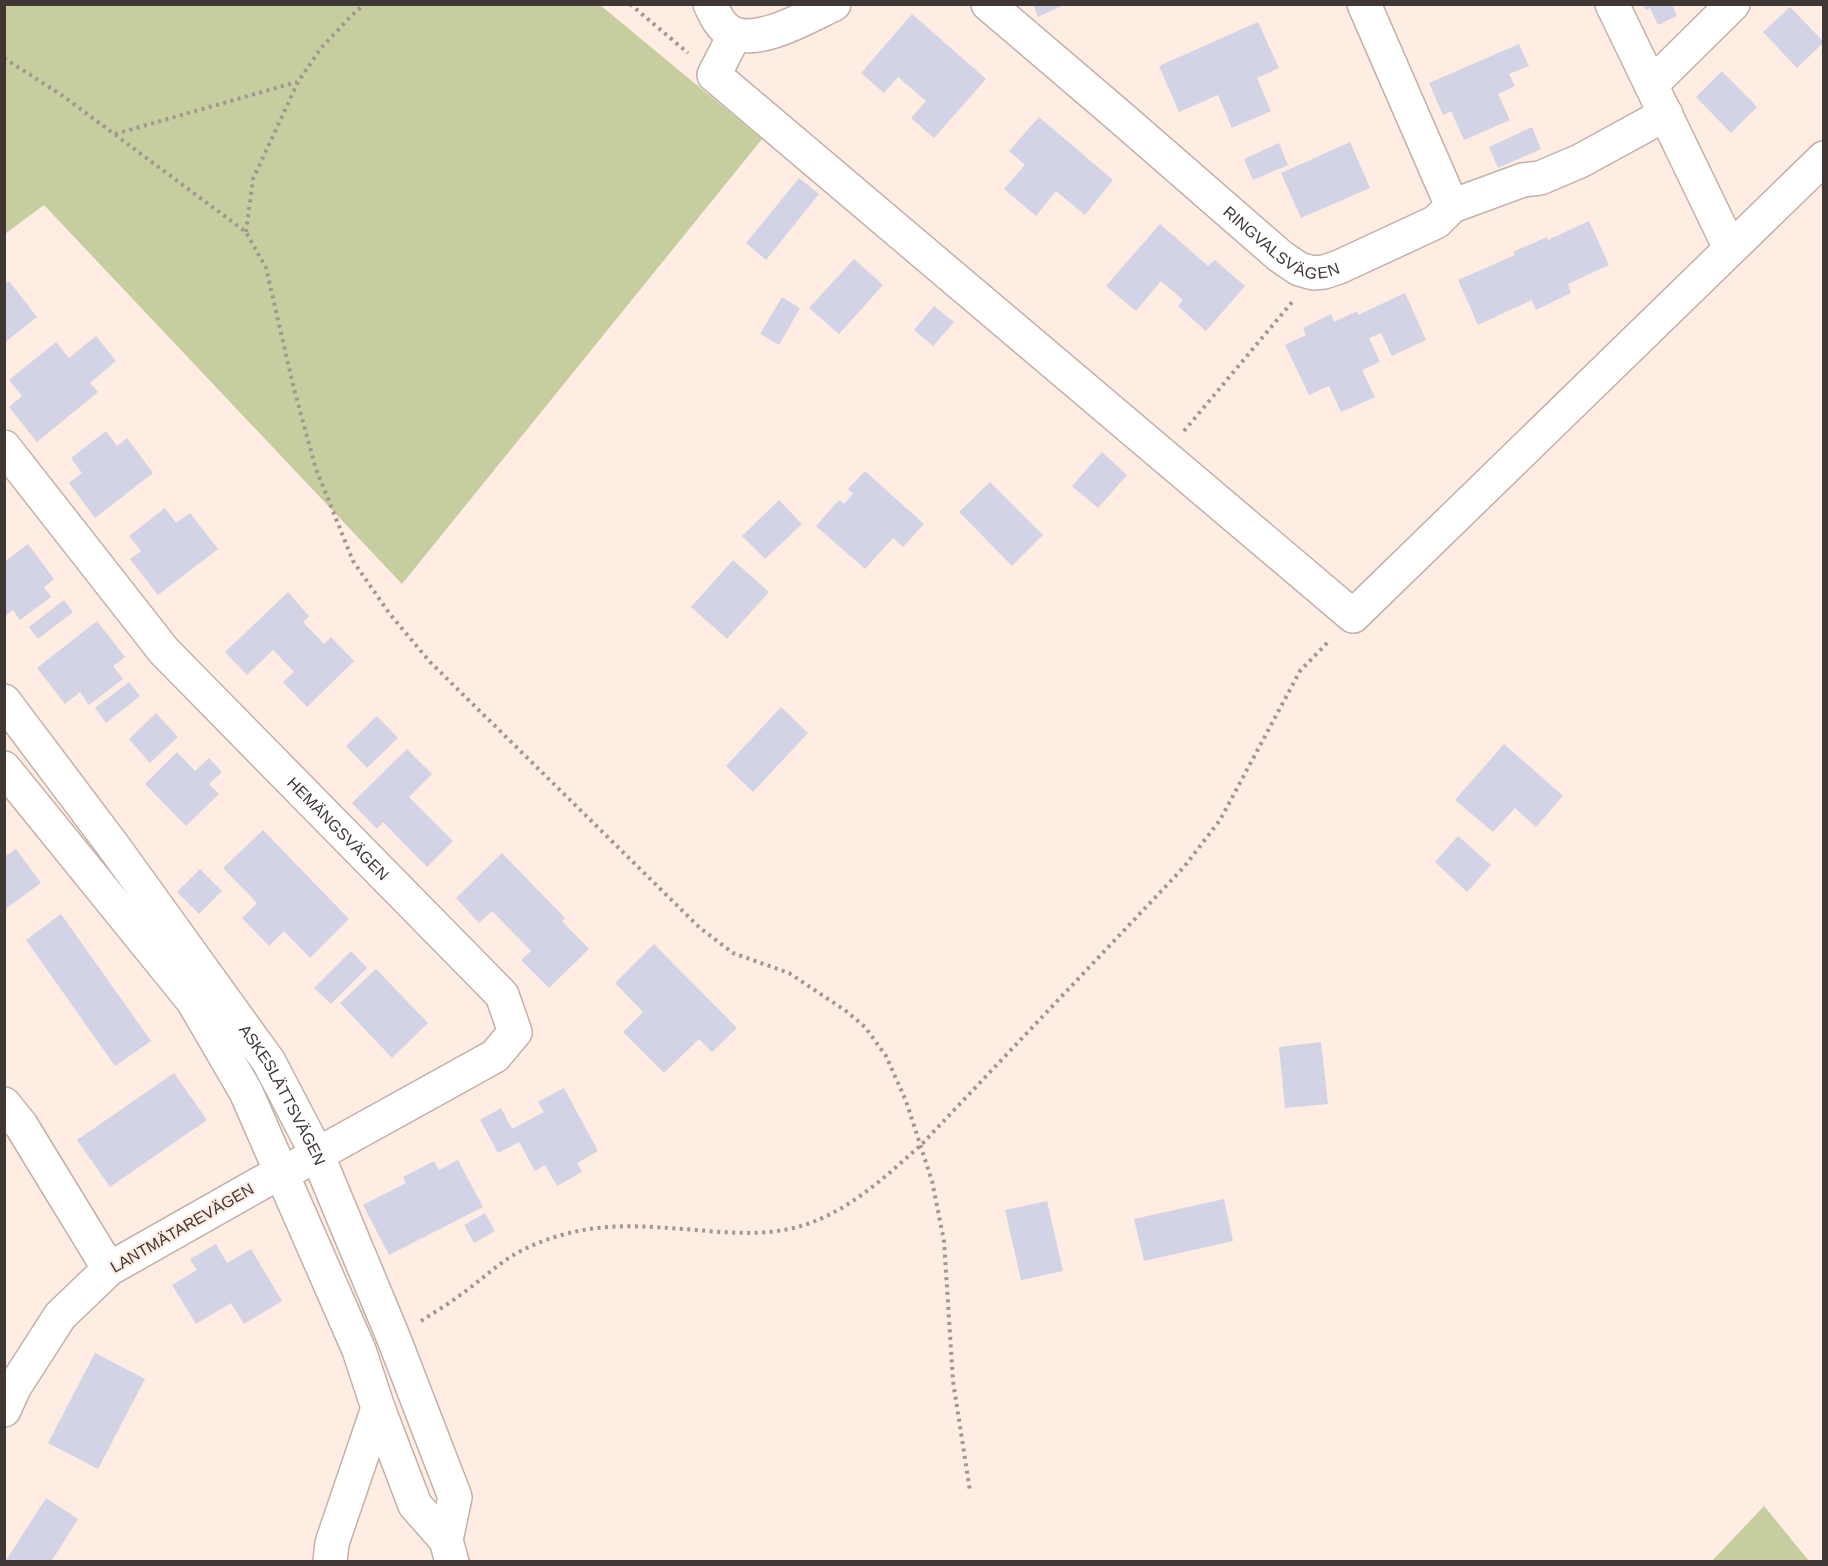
<svg xmlns="http://www.w3.org/2000/svg" width="1828" height="1566" viewBox="0 0 1828 1566" font-family="Arial,sans-serif">
  <style>
    .green { fill: #c6cd9f }
    .building { fill: #d2d4e5 }
    .lines { fill: none; stroke-linecap: round; stroke-linejoin: round }
    .minor-casing { stroke: #c3b0a8; stroke-width: 36 }
    .path { stroke: #a3958f; stroke-width: 4; stroke-dasharray: 3 4.5; stroke-linecap: butt }
    .minor { stroke: #fff; stroke-width: 33 }
    .labels { text-anchor: middle; dominant-baseline: central; stroke-width: 4.5; stroke-linejoin: round; paint-order: stroke }
    .street-label { font-size: 16px; fill: #3f3734; stroke: #ffece3 }
  </style>
  <rect width="100%" height="100%" fill="#ffece3"/>
  <!-- green -->
  <g class="green">
    <polygon points="5,4 600,5 762,139 402,584 44,205 5,234"/>
    <polygon points="1764,1506 1809,1561 1712,1561"/>
  </g>
  <!-- building -->
  <g class="building">
    <polygon points="1033,4 1066,4 1038,17"/>
    <polygon points="1643,4 1672,4 1677,16 1658,25 1650,8 1646,10"/>
    <polygon points="1790,7 1824,42 1797,68 1763,32"/>
    <polygon points="912,14 986,79 934,138 911,118 926,101 898,77 884,93 861,73"/>
    <polygon points="1258,22 1279,68 1257,78 1271,111 1232,128 1218,95 1179,112 1159,66"/>
    <polygon points="1519,44 1529,66 1509,74 1515,86 1498,94 1510,120 1464,140 1451,111 1443,115 1429,83"/>
    <polygon points="1722,71 1757,107 1731,133 1696,97"/>
    <polygon points="1039,117 1113,180 1085,215 1056,191 1036,216 1004,189 1025,165 1009,151"/>
    <polygon points="1532,127 1541,149 1498,168 1489,147"/>
    <polygon points="1350,142 1370,188 1301,218 1281,173"/>
    <polygon points="1279,143 1288,165 1253,180 1244,159"/>
    <polygon points="799,178 819,194 766,260 746,243"/>
    <polygon points="1589,221 1609,265 1568,284 1571,293 1536,310 1532,300 1478,325 1458,280 1515,255 1513,252 1547,237 1548,240"/>
    <polygon points="1160,224 1208,266 1215,260 1245,286 1206,331 1178,306 1183,300 1161,281 1136,311 1106,286"/>
    <polygon points="854,259 883,285 839,334 809,308"/>
    <polygon points="9,281 37,317 4,343 4,284"/>
    <polygon points="1405,293 1426,340 1392,356 1381,333 1369,338 1380,362 1362,370 1375,397 1341,412 1329,386 1309,395 1285,345 1306,335 1303,328 1331,314 1334,322 1357,311 1358,315"/>
    <polygon points="782,297 800,308 779,345 760,334"/>
    <polygon points="934,306 954,322 933,346 914,330"/>
    <polygon points="96,336 116,361 90,383 98,392 37,442 9,407 22,396 9,380 56,342 69,358"/>
    <polygon points="106,431 117,446 127,438 153,473 95,518 69,483 82,473 71,458"/>
    <polygon points="1102,452 1127,475 1098,508 1072,486"/>
    <polygon points="865,471 924,524 903,547 893,538 865,569 816,526 839,500 844,504 853,494 848,489"/>
    <polygon points="990,482 1043,535 1012,566 959,512"/>
    <polygon points="779,500 802,524 765,559 742,536"/>
    <polygon points="165,508 176,523 190,513 218,549 158,595 130,559 141,551 129,536"/>
    <polygon points="28,544 54,579 44,587 51,597 20,620 13,610 4,617 4,562"/>
    <polygon points="733,560 769,592 727,639 691,607"/>
    <polygon points="288,592 309,616 303,622 324,644 331,637 354,661 307,707 283,682 294,672 273,650 247,675 225,652"/>
    <polygon points="64,600 73,612 38,639 29,627"/>
    <polygon points="97,621 125,657 113,666 123,679 89,705 80,692 65,704 37,668"/>
    <polygon points="129,682 140,696 106,723 95,708"/>
    <polygon points="781,707 808,733 753,792 726,766"/>
    <polygon points="156,713 178,737 150,763 129,739"/>
    <polygon points="377,716 398,738 367,768 346,746"/>
    <polygon points="1504,744 1563,796 1536,827 1515,808 1493,832 1455,800"/>
    <polygon points="407,749 432,774 409,797 453,841 427,867 383,822 377,829 352,803"/>
    <polygon points="177,752 195,771 209,758 222,772 209,784 219,794 186,826 145,784"/>
    <polygon points="263,830 349,919 310,958 284,931 269,946 242,918 257,903 223,868"/>
    <polygon points="1458,836 1491,865 1467,892 1435,862"/>
    <polygon points="16,849 41,883 4,910 4,857"/>
    <polygon points="502,853 565,918 562,921 589,949 549,988 521,960 531,951 492,911 479,923 456,898"/>
    <polygon points="200,869 222,891 199,914 177,892"/>
    <polygon points="61,914 151,1041 115,1066 26,940"/>
    <polygon points="654,944 737,1028 712,1052 699,1039 664,1073 623,1032 643,1012 615,983"/>
    <polygon points="351,951 367,968 331,1004 314,988"/>
    <polygon points="376,969 428,1023 392,1058 340,1003"/>
    <polygon points="1321,1042 1328,1104 1285,1108 1279,1047"/>
    <polygon points="174,1073 207,1120 110,1187 77,1140"/>
    <polygon points="564,1088 598,1151 577,1163 582,1172 557,1186 545,1165 535,1171 519,1142 498,1153 480,1120 501,1108 512,1129 544,1112 538,1102"/>
    <polygon points="458,1160 483,1207 389,1255 363,1205 406,1183 403,1177 434,1161 439,1170"/>
    <polygon points="1224,1199 1233,1241 1144,1261 1134,1219"/>
    <polygon points="1047,1201 1063,1271 1021,1280 1005,1210"/>
    <polygon points="485,1213 495,1231 474,1243 464,1225"/>
    <polygon points="216,1244 227,1263 251,1249 282,1301 244,1324 231,1303 196,1324 172,1285 197,1270 190,1259"/>
    <polygon points="95,1353 145,1379 98,1469 48,1443"/>
    <polygon points="46,1498 78,1519 51,1562 5,1562"/>
  </g>
  <g class="lines">
    <defs>
      <g id="minor">
        <path d="M710,4C715,14 719,25 729,31C755,48 809,16 834,4"/>
        <path id="s1" d="M988,4L1118,115L1280,256L1299,269L1313,273L1324,272L1339,267L1436,222L1452,206L1364,4"/>
        <polyline points="1612,4 1730,248"/>
        <polyline points="735,34 714,75 1353,616 1824,158"/>
        <polyline points="1651,85 1733,4"/>
        <polyline points="1452,206 1523,180 1540,178 1580,161 1666,114"/>
        <path id="s2" d="M4,447L164,651L502,995L515,1032L495,1056L282,1174L268,1179L109,1269L60,1316L15,1386L4,1410"/>
        <path id="s3" d="M4,701L114,847L269,1062L317,1154L394,1339L455,1497L446,1540L452,1562"/>
        <polyline points="4,768 193,1001 246,1092 359,1350 378,1408 332,1543 330,1562"/>
        <polyline points="4,1104 21,1125 109,1269"/>
        <polyline points="378,1408 415,1505 446,1540"/>
      </g>
    </defs>
    <!-- minor casing -->
    <use href="#minor" class="minor-casing"/>
    <!-- path -->
    <g class="path">
      <polyline points="630,4 688,53"/>
      <polyline points="4,58 63,96 246,232 266,268 294,389 316,469 353,561 389,613 430,662 700,928 733,953 789,973 846,1011 865,1027 886,1056 906,1101 932,1181 944,1241 953,1381 970,1491"/>
      <polyline points="115,134 297,82"/>
      <polyline points="246,232 253,179 298,82 321,48 352,15 365,4"/>
      <polyline points="1184,431 1293,301"/>
      <path d="M421,1321C435,1312 450,1303 463,1293C477,1283 489,1272 503,1262C523,1247 553,1236 578,1231C618,1223 656,1227 696,1230C730,1233 768,1236 801,1226C848,1212 885,1177 921,1145L1184,867L1220,820L1300,671L1330,640"/>
    </g>
    <!-- minor -->
    <use href="#minor" class="minor"/>
  </g>
  <g class="labels">
    <!-- street labels -->
    <g class="street-label">
      <text stroke="none"><textPath href="#s1" startOffset="382">RINGVALSVÄGEN</textPath></text>
      <text stroke="none"><textPath href="#s2" startOffset="508">HEMÄNGSVÄGEN</textPath></text>
      <text stroke="none"><textPath href="#s3" startOffset="483">ASKESLÄTTSVÄGEN</textPath></text>
      <text transform="translate(182 1228) rotate(-30)">LANTMÄTAREVÄGEN</text>
    </g>
  </g>
  <!-- border -->
  <rect width="1828" height="1566" fill="none" stroke="#3f3734" stroke-width="12"/>
</svg>
